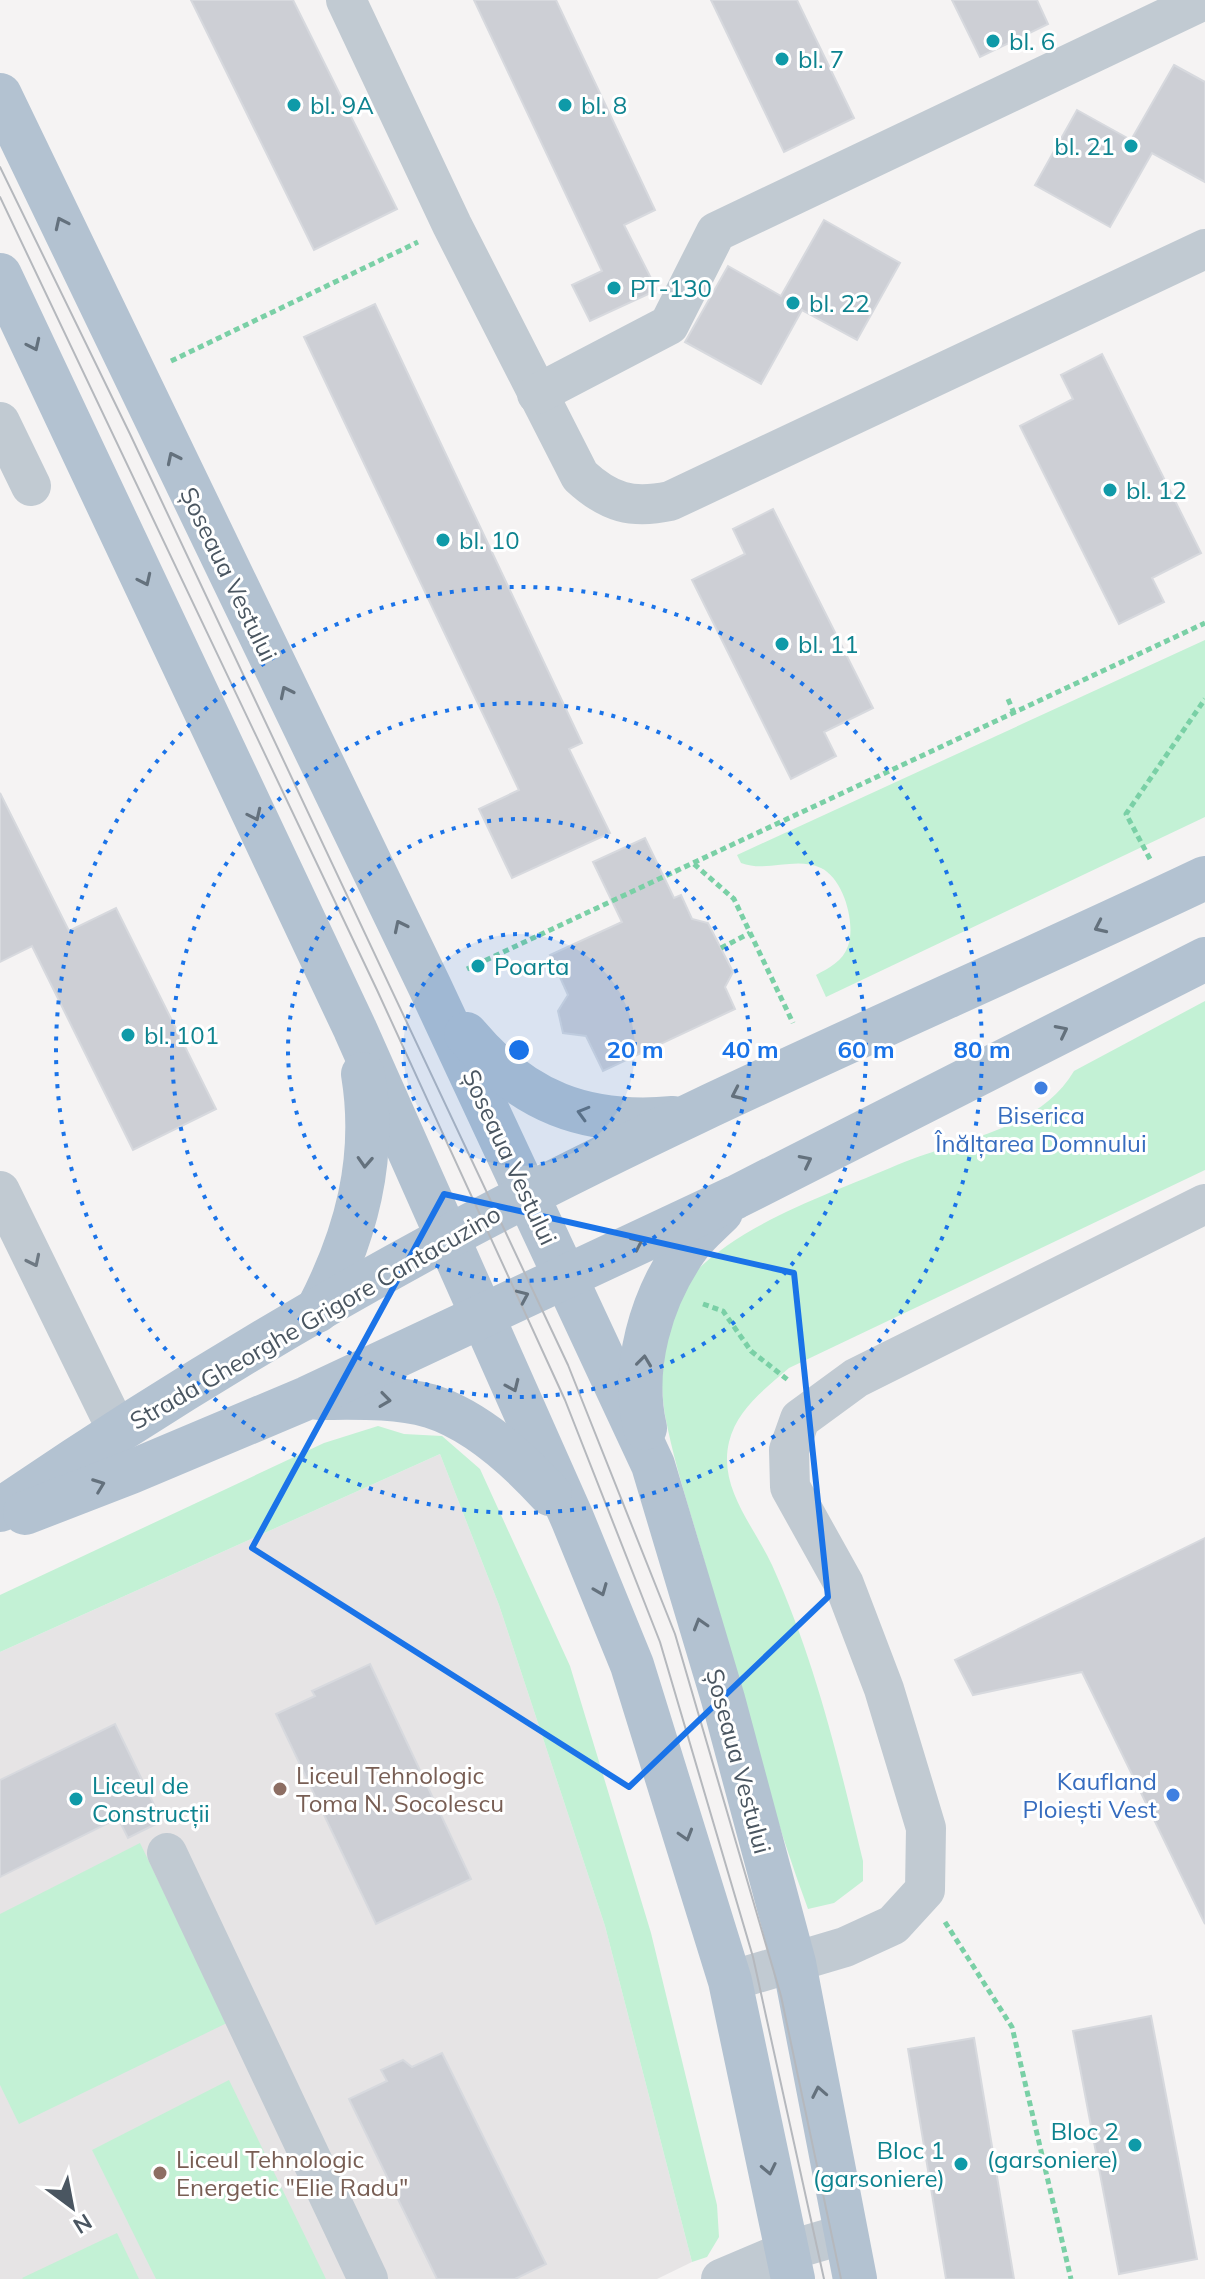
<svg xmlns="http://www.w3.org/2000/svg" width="1205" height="2279" viewBox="0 0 1205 2279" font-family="Mulish,sans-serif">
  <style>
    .education { fill: #e6e4e5 }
    .green { fill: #c3f1d5 }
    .building { fill: #cdcfd5; stroke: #d7d9de; stroke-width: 2 }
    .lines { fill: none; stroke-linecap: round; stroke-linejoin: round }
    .path { stroke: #7ad0a6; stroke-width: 5; stroke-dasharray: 6 4; stroke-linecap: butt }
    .minor { stroke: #c1cad2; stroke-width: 40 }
    .major { stroke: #b3c2d1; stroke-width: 44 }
    .tram { stroke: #b5b8bd; stroke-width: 2 }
    .oneway { stroke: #64717d }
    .oneway2 { stroke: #6e7983 }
    .marked { fill: none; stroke: #1a73e8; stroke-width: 6; stroke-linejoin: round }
    .ring { fill: none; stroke: #1a73e8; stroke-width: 4; stroke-dasharray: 4 8 }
    .culture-dot { fill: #0f9aa8; stroke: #fff; stroke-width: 3 }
    .shop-dot { fill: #3f7fe0; stroke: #fff; stroke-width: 3 }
    .education-dot { fill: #8d6e63; stroke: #fff; stroke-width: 3 }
    .labels { text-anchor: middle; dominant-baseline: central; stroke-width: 6; stroke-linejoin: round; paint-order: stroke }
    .culture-label { font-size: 24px; fill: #0d838f; stroke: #fff; text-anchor: start }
    .street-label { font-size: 24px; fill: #4a5661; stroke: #fff }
    .shop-label { font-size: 24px; fill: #366cbe; stroke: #fff }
    .education-label { font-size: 24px; fill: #785e54; stroke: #fff; text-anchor: start }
    .centre { fill: #1a73e8; stroke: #fff; stroke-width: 4 }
    .ring-label { font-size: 24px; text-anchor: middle; font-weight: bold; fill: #1a73e8; stroke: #fff; stroke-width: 6; stroke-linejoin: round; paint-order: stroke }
  </style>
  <rect width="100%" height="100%" fill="#f5f3f3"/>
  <!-- education -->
  <polygon class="education" points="440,1454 499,1605 605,1926 692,2262 657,2279 0,2279 0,1652"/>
  <!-- green -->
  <g class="green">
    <path d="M1205,640V817L826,997L816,975C829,968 843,961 848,946C856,924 844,879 821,868C795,856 767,873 741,863L737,855Z"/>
    <path d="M1205,1001V1170L789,1368C765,1389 737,1409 729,1442C718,1488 754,1526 772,1565C816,1663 838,1758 863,1861V1881L834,1903L808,1909C768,1801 739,1689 709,1578C695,1525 675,1469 665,1415C660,1384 658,1323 676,1296C719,1229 826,1196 897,1165C955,1140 1039,1131 1074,1071Z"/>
    <polygon points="378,1426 404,1434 442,1436 480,1469 570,1666 651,1933 717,2205 719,2237 707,2257 692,2262 605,1926 499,1605 440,1454 0,1652 0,1595 324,1443"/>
    <polygon points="140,1843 227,2023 19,2124 0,2085 0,1914"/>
    <polygon points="229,2080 326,2279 156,2279 92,2150"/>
    <polygon points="117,2233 139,2279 23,2279 22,2278"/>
  </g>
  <!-- building -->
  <g class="building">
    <polygon points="191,0 293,0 397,209 314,250"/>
    <polygon points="474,0 556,0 655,210 624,225 657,290 590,321 572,285 602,271"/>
    <polygon points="711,0 797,0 854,118 784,152"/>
    <polygon points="952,0 1037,0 1048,24 980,57"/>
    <polygon points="1174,65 1205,82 1205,182 1152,153 1110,227 1035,185 1077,110 1131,140"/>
    <polygon points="824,220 900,263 857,340 802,310 761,384 685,342 728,266 781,296"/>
    <polygon points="375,304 582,743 569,749 610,833 512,878 479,809 519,790 304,337"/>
    <polygon points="1102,354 1201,553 1152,578 1164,602 1119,624 1020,426 1073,399 1061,375"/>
    <polygon points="773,509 873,708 824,732 836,756 791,779 692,580 745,554 733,529"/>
    <polygon points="0,793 69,931 116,908 216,1109 133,1150 32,946 0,962"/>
    <polygon points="645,838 674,898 681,895 692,919 708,923 733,972 725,987 735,1009 603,1071 586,1036 563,1033 558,1011 568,995 550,955 622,922 593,862"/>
    <polygon points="1205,1538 1205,1924 1082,1672 973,1695 955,1660"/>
    <polygon points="370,1664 471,1879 376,1924 276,1714 315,1696 312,1691"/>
    <polygon points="115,1724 162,1821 128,1838 118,1818 0,1877 0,1780"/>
    <polygon points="1151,2016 1197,2259 1119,2274 1073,2031"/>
    <polygon points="974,2038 1014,2279 946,2279 908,2049"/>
    <polygon points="442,2053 546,2264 515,2279 437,2279 349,2099 387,2081 381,2070 403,2060 412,2067"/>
  </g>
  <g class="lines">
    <!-- path -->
    <g class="path">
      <polyline points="171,361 418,242"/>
      <polyline points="1008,699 1014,713"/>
      <polyline points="1150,859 1126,814 1205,699"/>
      <polyline points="694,864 734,899 793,1023"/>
      <polyline points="721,948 750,933"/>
      <polyline points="467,969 1205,623"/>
      <polyline points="703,1304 723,1311 751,1351 788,1380"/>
      <polyline points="945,1922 1012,2027 1071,2279"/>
    </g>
    <!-- minor -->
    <g class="minor">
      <path d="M346,0L452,225L580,476C609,503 632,509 670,501L1205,249"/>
      <polyline points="537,394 669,325 716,232 1204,0"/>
      <polyline points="0,422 31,486"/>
      <polyline points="0,1191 117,1430"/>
      <polyline points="167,1853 368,2279"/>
      <polyline points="730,1981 845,1947 893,1925 925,1890 926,1828 884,1689 844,1584 790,1487 789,1450 800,1419 856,1378 1205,1204"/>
      <polyline points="721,2279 787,2251 845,2234"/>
    </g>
    <!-- major -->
    <g class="major">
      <polyline points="0,95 430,987 653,1465 723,1699 794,1963 855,2279"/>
      <polyline points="0,275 355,1029 572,1518 632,1665 730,1981 793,2279"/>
      <path d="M466,1034C523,1102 586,1126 673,1118"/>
      <path d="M317,1311C356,1236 377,1159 363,1074"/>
      <path d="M318,1398C354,1398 395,1396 430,1406C475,1420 519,1460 550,1494"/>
      <path d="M645,1428C631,1367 651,1299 686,1249C695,1235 709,1224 721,1212"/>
      <path d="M0,1510C143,1412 292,1321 444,1239C691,1106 952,998 1205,878"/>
      <polyline points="25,1513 131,1472 307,1398 736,1197 1205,959"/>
    </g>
    <!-- tram -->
    <g class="tram">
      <polyline points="0,167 130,434 568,1365 675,1634 781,1996 841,2279"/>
      <polyline points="0,197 377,990 565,1400 660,1642 753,1957 824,2279"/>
    </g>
  </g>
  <!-- one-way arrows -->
  <defs><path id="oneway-chevron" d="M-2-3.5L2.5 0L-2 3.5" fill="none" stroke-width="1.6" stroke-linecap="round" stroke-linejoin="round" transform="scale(2)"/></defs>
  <g class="oneway">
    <use href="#oneway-chevron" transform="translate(61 223) rotate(-115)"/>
    <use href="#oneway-chevron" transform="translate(34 345) rotate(65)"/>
    <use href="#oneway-chevron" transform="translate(173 458) rotate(-116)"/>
    <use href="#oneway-chevron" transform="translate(145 580) rotate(65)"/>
    <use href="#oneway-chevron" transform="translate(286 692) rotate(-116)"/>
    <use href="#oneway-chevron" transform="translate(255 815) rotate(65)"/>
    <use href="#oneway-chevron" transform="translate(400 926) rotate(-116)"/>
    <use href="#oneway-chevron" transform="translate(1100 927) rotate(155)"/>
    <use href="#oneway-chevron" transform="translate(1062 1031) rotate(-27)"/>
    <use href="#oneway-chevron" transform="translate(737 1094) rotate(155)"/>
    <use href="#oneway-chevron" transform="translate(583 1113) rotate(-164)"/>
    <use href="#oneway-chevron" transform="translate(806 1161) rotate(-27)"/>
    <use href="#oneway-chevron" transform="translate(365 1162) rotate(93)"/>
    <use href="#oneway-chevron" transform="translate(637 1243) rotate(-25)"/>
    <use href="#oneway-chevron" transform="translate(523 1296) rotate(-24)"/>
    <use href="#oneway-chevron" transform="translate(644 1361) rotate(-83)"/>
    <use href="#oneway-chevron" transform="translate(513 1386) rotate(66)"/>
    <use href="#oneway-chevron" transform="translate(385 1400) rotate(8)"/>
    <use href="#oneway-chevron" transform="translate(99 1485) rotate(-21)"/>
    <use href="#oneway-chevron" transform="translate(601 1590) rotate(68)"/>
    <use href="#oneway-chevron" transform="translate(700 1624) rotate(-107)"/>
    <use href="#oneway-chevron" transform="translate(686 1835) rotate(73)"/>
    <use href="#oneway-chevron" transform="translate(819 2092) rotate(-101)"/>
    <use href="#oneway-chevron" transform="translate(769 2169) rotate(78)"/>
  </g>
  <use class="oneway2" href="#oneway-chevron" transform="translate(34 1261) rotate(64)"/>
  <!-- marked area -->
  <path class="marked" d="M444,1194L794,1273L828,1597L629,1787L252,1548Z"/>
  <!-- distance rings -->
  <circle cx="519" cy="1050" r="116" fill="#1a73e8" fill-opacity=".12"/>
  <g class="ring">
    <circle cx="519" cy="1050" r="116"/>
    <circle cx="519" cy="1050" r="231"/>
    <circle cx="519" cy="1050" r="347"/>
    <circle cx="519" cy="1050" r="463"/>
  </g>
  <!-- markers -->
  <g class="culture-dot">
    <circle cx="993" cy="41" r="8"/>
    <circle cx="782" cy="59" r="8"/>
    <circle cx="294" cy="105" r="8"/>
    <circle cx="565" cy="105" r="8"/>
    <circle cx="1131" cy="146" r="8"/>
    <circle cx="614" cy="288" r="8"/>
    <circle cx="793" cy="303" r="8"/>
    <circle cx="1110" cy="490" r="8"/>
    <circle cx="443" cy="540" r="8"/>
    <circle cx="782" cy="644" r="8"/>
    <circle cx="478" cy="966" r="8"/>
    <circle cx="128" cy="1035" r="8"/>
    <circle cx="76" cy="1799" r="8"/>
    <circle cx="1135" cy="2145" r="8"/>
    <circle cx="961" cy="2164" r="8"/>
  </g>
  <g class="shop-dot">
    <circle cx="1041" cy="1088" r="8"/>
    <circle cx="1173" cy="1795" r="8"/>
  </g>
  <g class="education-dot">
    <circle cx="280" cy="1789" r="8"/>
    <circle cx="160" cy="2173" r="8"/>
  </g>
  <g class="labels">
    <!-- culture labels -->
    <g class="culture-label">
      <text x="1009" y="41">bl. 6</text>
      <text x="798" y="59">bl. 7</text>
      <text x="310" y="105">bl. 9A</text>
      <text x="581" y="105">bl. 8</text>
      <text x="1115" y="146" text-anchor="end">bl. 21</text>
      <text x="630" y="288">PT-130</text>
      <text x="809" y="303">bl. 22</text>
      <text x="1126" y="490">bl. 12</text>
      <text x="459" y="540">bl. 10</text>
      <text x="798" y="644">bl. 11</text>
      <text x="494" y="966">Poarta</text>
      <text x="144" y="1035">bl. 101</text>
      <text x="92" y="1785">Liceul de<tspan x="92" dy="28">Construcții</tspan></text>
      <text x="1119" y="2131" text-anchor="end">Bloc 2<tspan x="1119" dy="28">(garsoniere)</tspan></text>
      <text x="945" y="2150" text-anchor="end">Bloc 1<tspan x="945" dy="28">(garsoniere)</tspan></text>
    </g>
    <!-- street labels -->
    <g class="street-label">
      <text transform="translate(229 574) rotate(64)">Șoseaua Vestului</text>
      <text transform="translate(510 1157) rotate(65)">Șoseaua Vestului</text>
      <text transform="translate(315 1317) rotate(-30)">Strada Gheorghe Grigore Cantacuzino</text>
      <text transform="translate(739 1761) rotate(75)">Șoseaua Vestului</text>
    </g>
    <!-- shop labels -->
    <g class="shop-label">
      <text x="1041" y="1115">Biserica<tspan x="1041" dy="28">Înălțarea Domnului</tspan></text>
      <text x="1157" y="1781" text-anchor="end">Kaufland<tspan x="1157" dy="28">Ploiești Vest</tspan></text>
    </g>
    <!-- education labels -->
    <g class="education-label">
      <text x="296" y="1775">Liceul Tehnologic<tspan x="296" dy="28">Toma N. Socolescu</tspan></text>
      <text x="176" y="2159">Liceul Tehnologic<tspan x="176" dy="28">Energetic "Elie Radu"</tspan></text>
    </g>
  </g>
  <circle cx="519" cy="1050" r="12" class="centre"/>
  <g class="ring-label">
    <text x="635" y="1058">20 m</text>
    <text x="750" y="1058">40 m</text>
    <text x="866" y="1058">60 m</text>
    <text x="982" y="1058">80 m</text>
  </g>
  <!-- north arrow -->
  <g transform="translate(72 2207) rotate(148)" stroke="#ffffff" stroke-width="6" paint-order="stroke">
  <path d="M0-6L14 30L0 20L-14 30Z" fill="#4a5661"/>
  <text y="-12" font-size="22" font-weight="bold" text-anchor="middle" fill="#4a5661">N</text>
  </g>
</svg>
